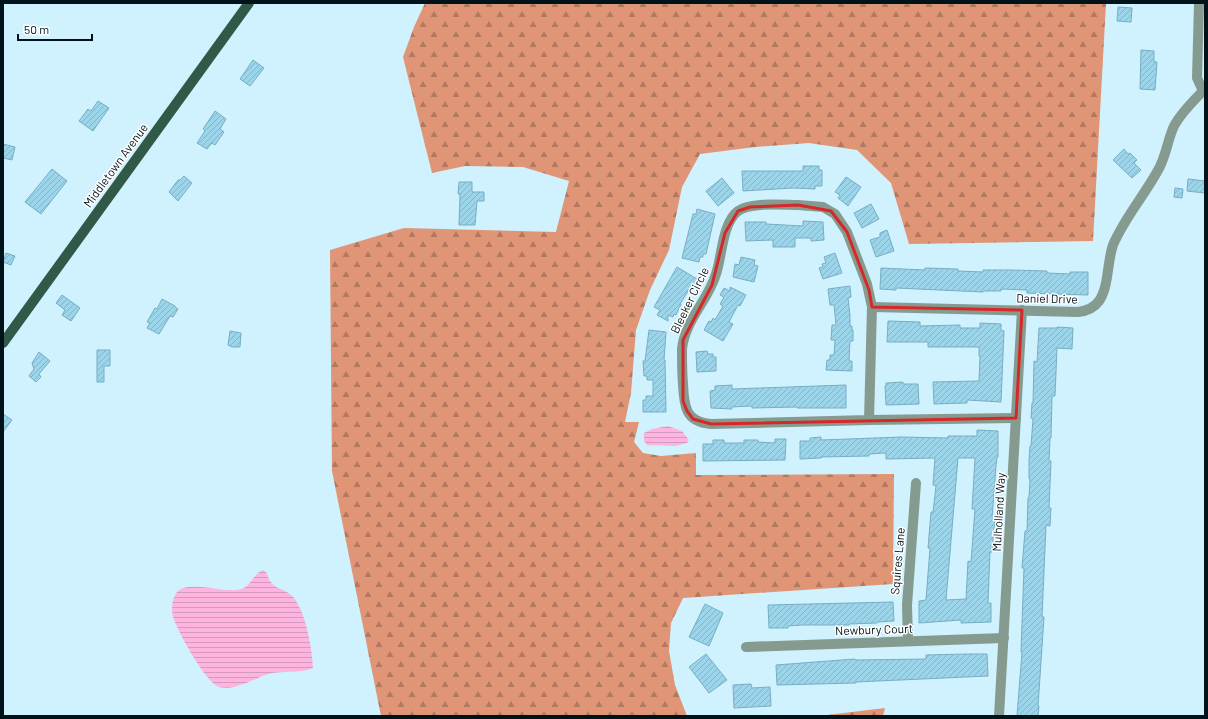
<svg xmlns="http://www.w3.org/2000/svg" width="1208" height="719" viewBox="0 0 1208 719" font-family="Barlow,sans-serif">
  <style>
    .forest { fill: url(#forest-firs) }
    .water { fill: url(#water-rules) }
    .building { fill: url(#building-hatch); stroke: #77aec3; fill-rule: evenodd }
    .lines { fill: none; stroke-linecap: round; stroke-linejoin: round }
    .minor { stroke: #859b90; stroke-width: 10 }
    .major { stroke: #315947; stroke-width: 10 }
    .marked { fill: none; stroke: #d62828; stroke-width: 3; stroke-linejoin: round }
    .labels { text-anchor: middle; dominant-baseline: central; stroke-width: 3; stroke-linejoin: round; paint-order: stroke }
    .street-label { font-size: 12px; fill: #00131a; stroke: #fff }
  </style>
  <defs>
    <pattern id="forest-firs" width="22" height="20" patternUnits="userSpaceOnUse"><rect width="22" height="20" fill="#df9576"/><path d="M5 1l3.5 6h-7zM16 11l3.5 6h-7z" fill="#b27860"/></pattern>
    <pattern id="water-rules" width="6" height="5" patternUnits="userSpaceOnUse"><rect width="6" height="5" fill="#fdb4df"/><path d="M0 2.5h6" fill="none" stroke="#d79abf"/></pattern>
    <pattern id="building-hatch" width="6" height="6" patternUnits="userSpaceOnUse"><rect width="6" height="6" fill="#9cd4e9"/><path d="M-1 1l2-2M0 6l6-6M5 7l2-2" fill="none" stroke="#85b5c7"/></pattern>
  </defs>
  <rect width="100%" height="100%" fill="#d0f1fe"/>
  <!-- forest -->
  <g class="forest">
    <polygon points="425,3 1106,3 1093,241 909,244 891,183 857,150 809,143 755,147 700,154 682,187 669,250 650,290 636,330 631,393 625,422 639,422 634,442 643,453 661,456 696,453 696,475 894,474 893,584 683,598 671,623 669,651 675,685 687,716 381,716 332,471 330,250 404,228 556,232 569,181 523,167 465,166 432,173 403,57 414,27"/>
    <polygon points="885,708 883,716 819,716"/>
  </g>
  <!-- water -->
  <g class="water">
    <polygon points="668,426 682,431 689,440 687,443 675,446 647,445 644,441 644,433 652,429"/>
    <path d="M263,570L267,573C271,591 283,586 293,597C306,612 312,648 313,668C299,674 283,670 268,674C254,679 233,691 219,687C205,682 178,632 173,617C171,610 172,597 178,591C188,581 223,592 237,590C252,588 251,575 263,570Z"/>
  </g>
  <!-- building -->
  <g class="building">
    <polygon points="1118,7 1132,8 1131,22 1117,21"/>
    <polygon points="1141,50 1154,51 1154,62 1157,62 1155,90 1140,89"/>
    <polygon points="253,60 264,68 250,86 240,79"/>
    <polygon points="98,101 109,108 93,131 79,121 88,109 91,111"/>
    <polygon points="215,111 226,119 220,129 224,132 215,145 212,143 207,149 197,143 205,131 203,129"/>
    <polygon points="3,144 15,147 12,160 3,158"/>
    <polygon points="1124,149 1128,154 1130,153 1137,160 1134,163 1141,170 1132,178 1113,160"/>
    <polygon points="803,166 819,166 819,170 822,170 822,186 815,186 815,189 793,188 743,191 742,171 803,171"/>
    <polygon points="52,169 67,181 41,214 25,202"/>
    <polygon points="184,176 192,183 178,201 169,192 178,180 180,180"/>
    <polygon points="846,177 861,187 848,206 838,198 840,195 835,192"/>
    <polygon points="722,178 734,193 718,206 706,191"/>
    <polygon points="1188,179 1205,181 1205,193 1187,191"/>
    <polygon points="459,182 472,182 472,192 484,192 484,201 477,201 475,225 459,225 460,194 458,194"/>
    <polygon points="1175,188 1183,189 1182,198 1174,197"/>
    <polygon points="871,204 879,219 862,228 854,213"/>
    <polygon points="697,209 715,214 706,254 703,254 703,257 700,257 699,262 682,258 693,214 696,214"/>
    <polygon points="803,221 823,222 824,240 811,241 811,238 795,238 795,247 773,247 773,240 746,241 745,222 766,222 766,224 803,226"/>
    <polygon points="887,230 894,251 876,257 870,240 880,237 880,233"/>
    <polygon points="6,253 15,256 11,265 3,262"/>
    <polygon points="835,253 842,273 823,279 819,268 823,267 822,264 826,263 824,257"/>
    <polygon points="741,257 755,260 754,265 758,266 754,282 733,277 735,264 739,265"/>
    <polygon points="677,267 697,279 691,289 690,288 680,304 681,304 676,315 674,314 673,317 668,315 668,321 657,315 660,310 654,307"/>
    <polygon points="881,268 925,270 925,268 958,269 958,271 983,272 983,270 1010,270 1047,271 1047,273 1070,274 1070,272 1088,272 1088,295 1027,293 1027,290 1001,289 1001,291 984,291 983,292 896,288 896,290 880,289"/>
    <polygon points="850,286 851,297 848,298 850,316 850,326 852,326 852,330 853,330 853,341 850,341 849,361 852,361 852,371 826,370 827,360 830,360 830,355 834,355 835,340 831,340 832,325 836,325 834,305 830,305 828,289"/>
    <polygon points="730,287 746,295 740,306 738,305 729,322 733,324 723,341 704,330 709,321 711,322 713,318 715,320 723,306 720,304 724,297 720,295 724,288 730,291"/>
    <polygon points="62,295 80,308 71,321 62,315 65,310 56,303"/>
    <polygon points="162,299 175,306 175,307 178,309 173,317 170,316 159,334 147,328 150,323 147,322 155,308 157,309"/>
    <polygon points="888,321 920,322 920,326 960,325 960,328 980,328 980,323 1001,324 1001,330 1004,331 1001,402 967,400 967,403 934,404 933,382 979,381 980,356 979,356 979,347 928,347 928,342 887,342"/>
    <polygon points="1057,327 1073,328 1072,349 1057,348 1055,396 1052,396 1051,438 1050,438 1049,461 1051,461 1049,508 1051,508 1050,526 1046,525 1042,617 1044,617 1038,706 1039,706 1038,716 1017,716 1022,652 1021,652 1024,568 1022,568 1025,531 1027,531 1028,498 1029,498 1030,479 1029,479 1029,461 1030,446 1031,446 1033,419 1031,418 1032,403 1033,403 1034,361 1037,362 1039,328 1057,328"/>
    <polygon points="649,330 666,332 664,360 665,360 666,412 643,412 643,400 646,400 646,396 653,396 653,380 647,380 647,376 644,376 643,361 645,361"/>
    <polygon points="230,331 241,333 240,347 232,347 228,345"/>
    <polygon points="97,350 110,350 110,366 104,366 104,382 97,382"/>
    <polygon points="707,351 708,354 713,354 713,357 716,357 716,371 697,372 696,352"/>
    <polygon points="39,352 50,361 39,374 41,377 36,382 29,376 34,369 32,363"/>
    <polygon points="903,382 903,384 918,384 919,404 886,405 885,386 886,386 886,383"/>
    <polygon points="732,385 732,389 846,385 846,408 797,408 797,407 752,408 752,406 731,407 732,409 711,408 710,391 715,390 715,386"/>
    <polygon points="3,414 12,420 3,432"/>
    <path d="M977,430L998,431V457H997L996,466L992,518H995L992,552H990L988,603H991V622L961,623V620L919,623V601L926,600L930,548H928L931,512H933L936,486L933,485L935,458L886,459V453L869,454V456L821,457V458L800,459V441H810V438L821,437V440L902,437L948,438V436H977ZM958,458H975L972,509H975L971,562L968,561L966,599L946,600Z"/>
    <polygon points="775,439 786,439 785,460 703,461 703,444 713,444 713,440 724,440 724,443 744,443 744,440 758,440 758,442 775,443"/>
    <polygon points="893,602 894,621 877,622 877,623 849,624 849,625 803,625 788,626 788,628 769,628 768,605"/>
    <polygon points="705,604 723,613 709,646 689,637"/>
    <polygon points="706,654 727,680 709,693 689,667"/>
    <polygon points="968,654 987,654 988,676 856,682 856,683 777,685 776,665 855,659 855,660 926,659 926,655"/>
    <polygon points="751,684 752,688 770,687 771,706 734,708 733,685"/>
  </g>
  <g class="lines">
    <!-- minor -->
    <g class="minor">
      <polyline points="1199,3 1197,78 1203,91 1205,92"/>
      <path d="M798,205L823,207L835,214L847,232L867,284L872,307L869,420L711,424C685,422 684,406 683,384C682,372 682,360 682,349C685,320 708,301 716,274C722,257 722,223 738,211C750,202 782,205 798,205Z"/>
      <path d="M872,307L1078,312C1087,311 1094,308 1099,301C1109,287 1107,262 1113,245C1124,219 1143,197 1157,172C1166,158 1167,141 1174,126C1181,113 1193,101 1203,91"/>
      <polyline points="869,420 1016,418"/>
      <polyline points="908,641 907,605 916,483"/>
      <polyline points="746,647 1004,638"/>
      <polyline points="999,716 1022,310"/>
    </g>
    <!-- major -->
    <polyline class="major" points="3,343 249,3"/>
  </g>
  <!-- marked area -->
  <path class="marked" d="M798,205L831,211L847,232L869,290L872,307L1022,310L1016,418L711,424L693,419L687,411L683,401V340L712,285L725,233L738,211L750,207Z"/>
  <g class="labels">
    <!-- street labels -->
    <g class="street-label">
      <text transform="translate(115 165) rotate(-54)">Middletown Avenue</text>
      <text transform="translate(1047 298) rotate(1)">Daniel Drive</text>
      <text transform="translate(689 300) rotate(-64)">Bleeker Circle</text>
      <text transform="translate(998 512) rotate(-87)">Mulholland Way</text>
      <text transform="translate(897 561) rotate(-85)">Squires Lane</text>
      <text transform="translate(874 629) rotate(-2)">Newbury Court</text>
    </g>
  </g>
  <!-- border -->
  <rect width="1208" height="719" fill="none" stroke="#00131a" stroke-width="8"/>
  <!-- scale -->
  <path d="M18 34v6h74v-6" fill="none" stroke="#00131a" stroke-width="2"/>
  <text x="24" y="34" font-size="12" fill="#00131a" stroke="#ffffff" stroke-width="3" paint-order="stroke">50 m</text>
</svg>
